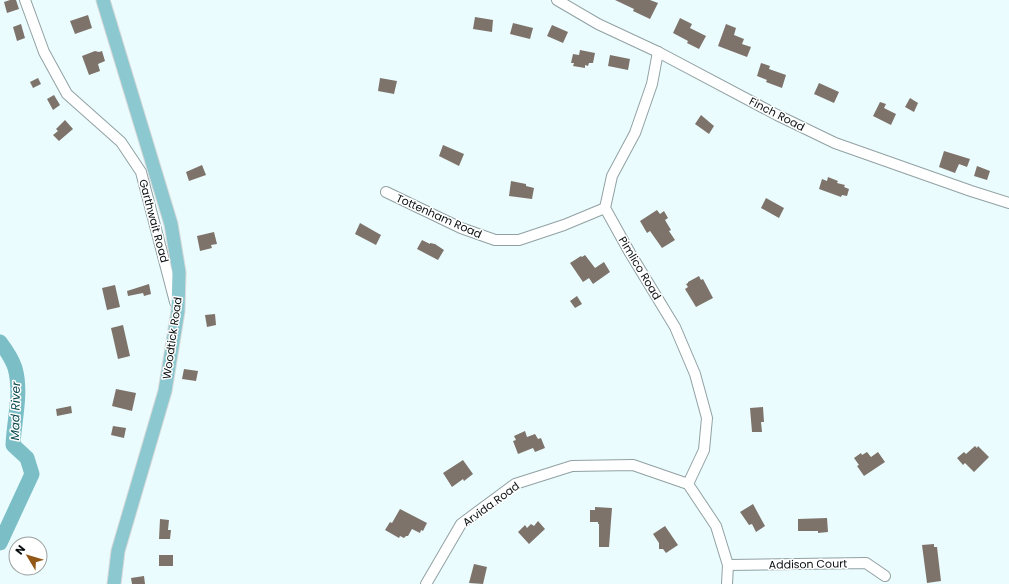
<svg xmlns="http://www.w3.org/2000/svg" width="1009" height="584" viewBox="0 0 1009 584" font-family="Poppins,sans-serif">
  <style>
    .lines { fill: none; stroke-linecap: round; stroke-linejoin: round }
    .river { stroke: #7bbec6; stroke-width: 15 }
    .building { fill: #7d736a }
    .minor-casing { stroke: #91a1a3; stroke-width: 12 }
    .major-casing { stroke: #d8d9d9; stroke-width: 15 }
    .minor { stroke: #fff; stroke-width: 10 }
    .major { stroke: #8cc8d0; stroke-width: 13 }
    .labels { text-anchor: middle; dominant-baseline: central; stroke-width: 3; stroke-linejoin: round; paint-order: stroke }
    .street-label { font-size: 11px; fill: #090f10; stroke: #fff }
    .water-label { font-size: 12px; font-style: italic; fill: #08474e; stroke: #fff }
  </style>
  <rect width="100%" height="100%" fill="#ebfcfe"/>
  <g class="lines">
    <!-- river -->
    <path class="river" d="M0,342C6,350 12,359 15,368C22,393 14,420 13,445L27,458L32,474L0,543"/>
  </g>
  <!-- building -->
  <g class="building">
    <polygon points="10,0 16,0 19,9 7,13 4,2"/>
    <polygon points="615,0 650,0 658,3 650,19 633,11 634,9"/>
    <polygon points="88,15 92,28 75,34 70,21"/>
    <polygon points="475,17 493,20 492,32 473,29"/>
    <polygon points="680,18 692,24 690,28 706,36 699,49 687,43 688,41 673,33"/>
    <polygon points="513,23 533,28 530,39 510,34"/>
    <polygon points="21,24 25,38 17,41 13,27"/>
    <polygon points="726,24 736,28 734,35 744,39 742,44 751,47 747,57 718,46"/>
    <polygon points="552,25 568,32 563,43 547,36"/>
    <polygon points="580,50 595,53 593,63 589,63 588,66 585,65 585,68 573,66 574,63 571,63 573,54 579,55"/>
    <polygon points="95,51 99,52 102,51 105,61 98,64 100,71 89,75 82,56"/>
    <polygon points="610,55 630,59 628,70 608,66"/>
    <polygon points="761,63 770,66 769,69 786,75 782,88 766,82 767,80 757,76"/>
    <polygon points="38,78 41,84 33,88 30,82"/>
    <polygon points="380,78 397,81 394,94 378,91"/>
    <polygon points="819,83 839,92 834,103 814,94"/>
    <polygon points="54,95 60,105 53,110 47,99"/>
    <polygon points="910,98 918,103 914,112 905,107"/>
    <polygon points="880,102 886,104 884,108 896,114 891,125 873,116"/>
    <polygon points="701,115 714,126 709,134 695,124"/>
    <polygon points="65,120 73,129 59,141 53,135 58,131 56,129"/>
    <polygon points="443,145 464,154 459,166 439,156"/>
    <polygon points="944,151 970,159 967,167 959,164 955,173 939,167"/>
    <polygon points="202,165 206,175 189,181 186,172"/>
    <polygon points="977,166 990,171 987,180 974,176"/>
    <polygon points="828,177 838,181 837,183 845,185 844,187 849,189 847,196 842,195 841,197 819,189 822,179 827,181"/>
    <polygon points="511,181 526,184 526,186 534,188 532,199 509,196"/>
    <polygon points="766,198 784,208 779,218 761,208"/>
    <polygon points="657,210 660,214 664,211 668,218 665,220 671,230 669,231 675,240 662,248 650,231 647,233 640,221"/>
    <polygon points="360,223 381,235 376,245 355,234"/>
    <polygon points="214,232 217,244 211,245 212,248 200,251 197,236"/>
    <polygon points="422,240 430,244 430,243 435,244 444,250 438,260 417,249"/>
    <polygon points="585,255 595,268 604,262 610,272 593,284 589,278 583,282 570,263 581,256 582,257"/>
    <polygon points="699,276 701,280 703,279 713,298 696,307 685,289 688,287 686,284 688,283 688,282"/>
    <polygon points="149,284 151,294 144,296 143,293 128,296 127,291"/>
    <polygon points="115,285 120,307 107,310 102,288"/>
    <polygon points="577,296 582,304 575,308 570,301"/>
    <polygon points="215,314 216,325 207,327 205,315"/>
    <polygon points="123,325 130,356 118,359 111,328"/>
    <polygon points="184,369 198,371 196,381 182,379"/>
    <polygon points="116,389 136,393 132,411 112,406"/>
    <polygon points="71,406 72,413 57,416 56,409"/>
    <polygon points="763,407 764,422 761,422 762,432 752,432 750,408"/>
    <polygon points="113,426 126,428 124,438 111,435"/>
    <polygon points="525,431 527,437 535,434 538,439 541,438 545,448 535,452 533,448 518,454 513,441 516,440 514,436"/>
    <polygon points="975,446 977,448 978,446 989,457 974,472 965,463 963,465 957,458 964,452 966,454"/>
    <polygon points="867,452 871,457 878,452 885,462 864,476 857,466 859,465 854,458 861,453 862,455"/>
    <polygon points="463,460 473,474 464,481 463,479 452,487 443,473"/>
    <polygon points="753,504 765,526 756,532 752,524 749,525 740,512"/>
    <polygon points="595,507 612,508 609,547 599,547 599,524 598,524 598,522 590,522 590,510 595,510"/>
    <polygon points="400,509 427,523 423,531 421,530 420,533 412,529 408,536 406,536 404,538 400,536 399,538 385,530 390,522 392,523"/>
    <polygon points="827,518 828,532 818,533 818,531 798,531 798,519"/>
    <polygon points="160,519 169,520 168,530 171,530 170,539 159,539"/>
    <polygon points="538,521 545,529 529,544 518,532 525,525 527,528 531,524 534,526"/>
    <polygon points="665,526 678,545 666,553 663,549 659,549 659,543 653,534"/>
    <polygon points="934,544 934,547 937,547 941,581 927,583 922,545"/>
    <rect x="159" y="555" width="14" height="11"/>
    <polygon points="474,564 487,567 483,584 469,583"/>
    <polygon points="144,576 145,584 132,584 131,578"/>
  </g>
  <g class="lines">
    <defs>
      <g id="minor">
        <polyline points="25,0 44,52 67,94 121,142 141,172 175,302"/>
        <polyline points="557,0 598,24 658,52 777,115 835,143 971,191 1009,203"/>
        <polyline points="658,52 652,84 635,133 612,176 605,208 630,253 675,327 695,374 707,418 704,450 688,484"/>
        <polyline points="386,192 461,228 495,240 519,240 564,225 605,208"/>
        <polyline points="728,565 866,563 885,576"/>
        <polyline points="426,584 461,524 515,484 572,466 633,465 688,484 716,526 728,565 727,584"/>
      </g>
      <polyline id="major" points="103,0 171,224 179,272 178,311 165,391 118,551 114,584"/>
    </defs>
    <!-- minor casing -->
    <use href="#minor" class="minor-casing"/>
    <!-- major casing -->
    <use href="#major" class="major-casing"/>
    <!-- minor -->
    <use href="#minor" class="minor"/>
    <!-- major -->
    <use href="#major" class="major"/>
  </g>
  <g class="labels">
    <!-- street labels -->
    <g class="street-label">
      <text transform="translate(777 114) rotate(27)">Finch Road</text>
      <text transform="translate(439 216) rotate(24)">Tottenham Road</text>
      <text transform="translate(154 221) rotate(75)">Garthwait Road</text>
      <text transform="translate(640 268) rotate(59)">Pimlico Road</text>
      <text transform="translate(172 338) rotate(-82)">Woodtick Road</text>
      <text transform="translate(491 504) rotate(-36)">Arvida Road</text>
      <text transform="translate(808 564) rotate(-1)">Addison Court</text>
    </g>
    <!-- water labels -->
    <g class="water-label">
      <text transform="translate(15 411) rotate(-89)">Mad River</text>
    </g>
  </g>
  <!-- north arrow -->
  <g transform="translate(28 556) rotate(308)"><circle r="19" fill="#ffffff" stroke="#9d9f9f"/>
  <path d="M0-3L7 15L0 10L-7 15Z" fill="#935718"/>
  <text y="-6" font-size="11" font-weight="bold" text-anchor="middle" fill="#090f10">N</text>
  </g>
</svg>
